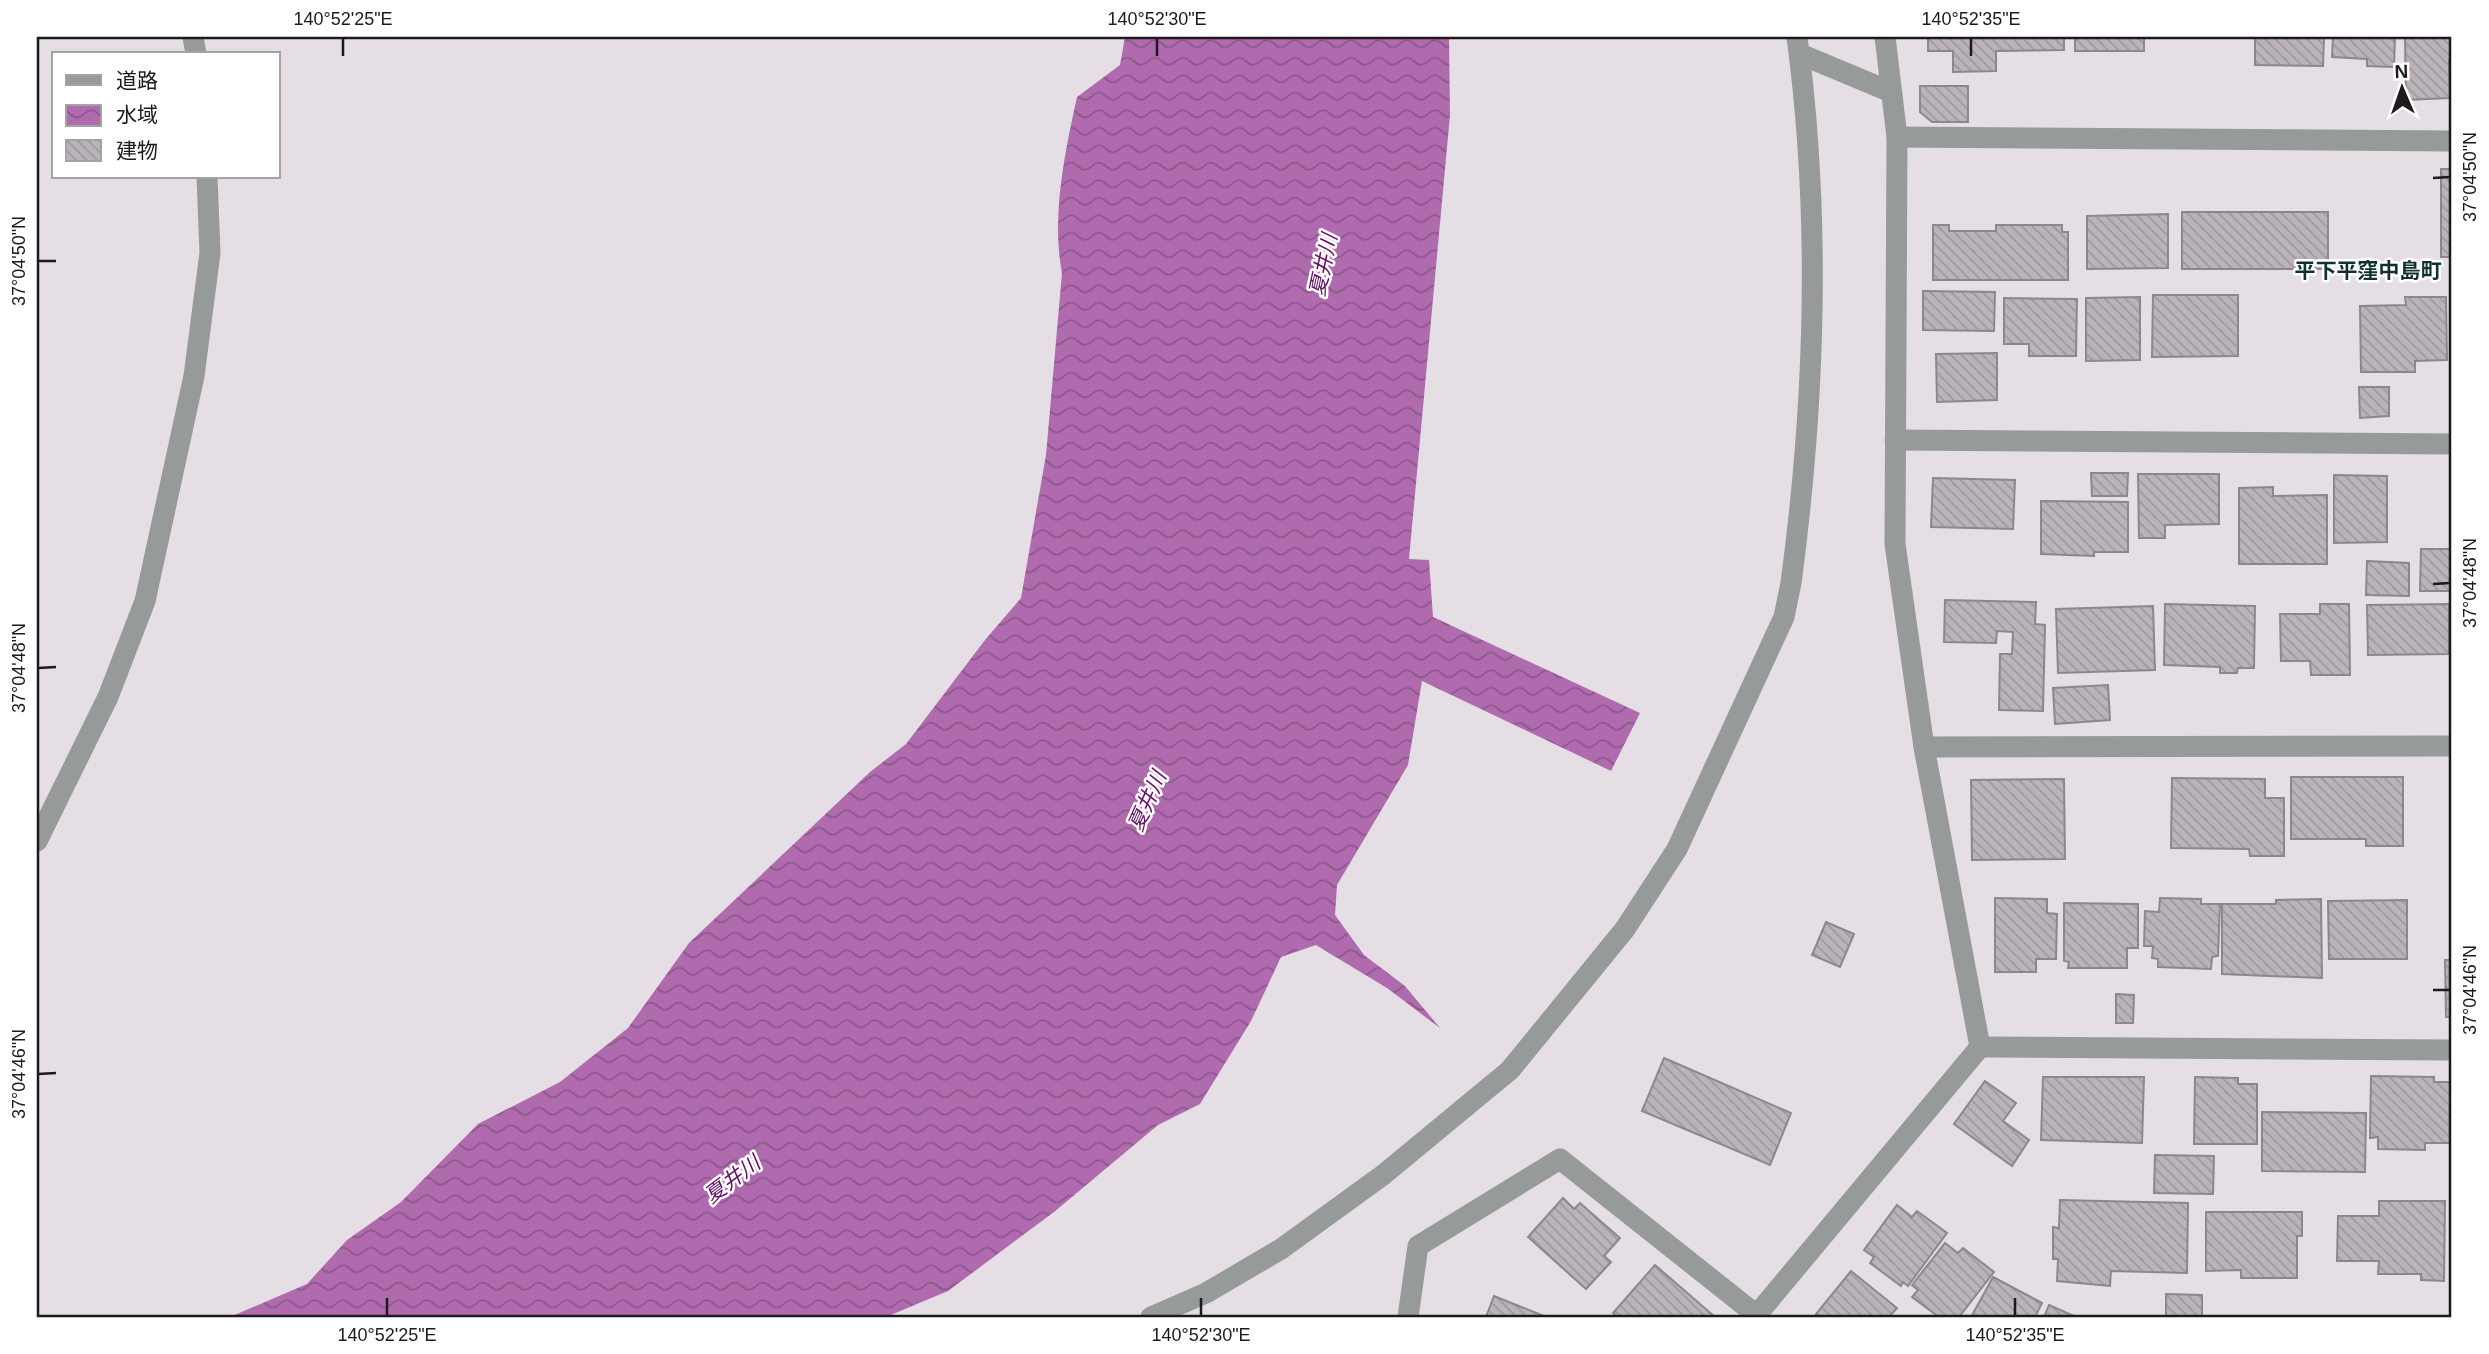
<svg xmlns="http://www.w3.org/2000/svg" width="2489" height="1354" viewBox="0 0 2489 1354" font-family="Arial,'Noto Sans JP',sans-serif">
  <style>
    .water { fill: url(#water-waves) }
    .building { fill: url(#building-back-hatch); stroke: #8d868c; stroke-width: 2 }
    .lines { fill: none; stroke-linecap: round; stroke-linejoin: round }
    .minor { stroke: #969a99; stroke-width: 21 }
    .ticks { fill: none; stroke: #1c1a1c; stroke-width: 2.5 }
    .labels { text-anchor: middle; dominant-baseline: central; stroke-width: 5; stroke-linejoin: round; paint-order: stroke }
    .water-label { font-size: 21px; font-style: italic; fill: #660e66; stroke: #fff }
    .neighbourhood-label { font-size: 21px; font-weight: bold; fill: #10322d; stroke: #fff }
    .neatline { fill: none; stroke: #1c1a1c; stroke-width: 2.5 }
    .ticks-label { font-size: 18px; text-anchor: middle; fill: #1c1a1c }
  </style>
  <defs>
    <pattern id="water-waves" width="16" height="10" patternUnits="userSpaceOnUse" patternTransform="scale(1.75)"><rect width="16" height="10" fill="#b06bae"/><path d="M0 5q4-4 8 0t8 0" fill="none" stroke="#8e578d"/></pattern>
    <pattern id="building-back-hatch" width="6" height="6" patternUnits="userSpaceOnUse" patternTransform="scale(1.75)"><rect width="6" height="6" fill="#bab3b9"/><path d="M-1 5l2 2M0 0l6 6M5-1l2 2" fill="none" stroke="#9f999e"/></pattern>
  </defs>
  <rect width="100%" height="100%" fill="#e5dee4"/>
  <!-- water -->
  <path class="water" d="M1125,37H1449L1450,115L1409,559L1429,560L1433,617L1640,713L1611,771L1422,681L1408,765L1337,885L1335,915L1364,955L1405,986L1440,1028L1387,988L1316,945L1281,957L1251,1021L1200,1104L1158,1125L1054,1212L948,1291L886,1317H230L307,1284L347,1240L401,1202L478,1124L560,1082L628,1028L689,943L870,772L906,744L985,640L1021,598L1046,455L1062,273C1051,216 1065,152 1077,97L1120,65Z"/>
  <!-- building -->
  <g class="building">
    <polygon points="1928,37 2064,37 2064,50 1996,51 1996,71 1953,72 1953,51 1928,51"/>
    <rect x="2075" y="37" width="69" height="14"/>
    <polygon points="2255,37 2324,37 2323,66 2255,65"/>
    <polygon points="2333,37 2395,37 2394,67 2367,66 2367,59 2332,57"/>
    <polygon points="2405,37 2452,37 2452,60 2449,60 2450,98 2406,100"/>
    <polygon points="1920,86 1968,86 1968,122 1932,122 1920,112"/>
    <rect x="2441" y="169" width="11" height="88"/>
    <rect x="2182" y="212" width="146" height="57"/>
    <polygon points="2168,214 2168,268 2087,269 2087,216"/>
    <polygon points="1933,225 1949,225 1949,231 1996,231 1996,225 2062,225 2062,232 2068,232 2068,280 1933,280"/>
    <polygon points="1923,291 1995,292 1994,331 1923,330"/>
    <polygon points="2153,295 2238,295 2238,356 2152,357"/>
    <polygon points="2140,297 2140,360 2086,361 2086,298"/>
    <polygon points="2405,297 2446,297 2447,360 2415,361 2415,372 2361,372 2360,306 2406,305"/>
    <polygon points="2004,298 2077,299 2076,356 2029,356 2029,344 2004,344"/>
    <polygon points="1997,353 1997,400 1937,402 1936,354"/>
    <polygon points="2359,387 2389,387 2389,416 2360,418"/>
    <polygon points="2091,473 2128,473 2127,496 2092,496"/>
    <polygon points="2138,474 2219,474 2219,524 2165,525 2165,538 2139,538"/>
    <polygon points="2334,475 2387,476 2387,542 2334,543"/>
    <polygon points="1933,478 2015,480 2013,529 1931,527"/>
    <polygon points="2273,487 2273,496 2327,495 2327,564 2239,564 2239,488"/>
    <polygon points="2041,501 2128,502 2128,552 2094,552 2094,556 2041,554"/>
    <polygon points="2421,549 2452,549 2452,591 2420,591"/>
    <polygon points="2367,561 2409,563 2409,596 2366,595"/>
    <polygon points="1945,600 2036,602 2035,624 2045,625 2043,711 1999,710 2000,654 2012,654 2013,632 1997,631 1996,643 1944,642"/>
    <polygon points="2165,604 2255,606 2254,668 2238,668 2237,673 2220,673 2220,667 2164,665"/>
    <polygon points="2320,604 2349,604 2350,675 2311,675 2310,661 2281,661 2280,614 2320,614"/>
    <polygon points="2449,604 2449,654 2368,655 2367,605"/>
    <polygon points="2153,606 2155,670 2058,673 2056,609"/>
    <polygon points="2108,685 2110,720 2055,724 2053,688"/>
    <polygon points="2291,777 2403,777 2403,846 2366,846 2366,839 2291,839"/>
    <polygon points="2172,778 2265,779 2265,798 2284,798 2284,856 2250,856 2249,849 2171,848"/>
    <polygon points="2064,779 2065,859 1972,860 1971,780"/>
    <polygon points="1995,898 2047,899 2047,913 2057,914 2056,959 2036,959 2036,972 1995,972"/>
    <polygon points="2160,898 2201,899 2201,904 2220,904 2218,956 2212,957 2211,969 2158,967 2158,959 2152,958 2153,946 2144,946 2145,911 2159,912"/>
    <polygon points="2321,899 2322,978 2222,974 2222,904 2276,904 2276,900"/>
    <polygon points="2407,900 2407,959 2329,959 2328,901"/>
    <polygon points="2064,903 2138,904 2138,948 2127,948 2127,968 2068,968 2069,962 2064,961"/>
    <polygon points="1826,922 1854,934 1840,967 1812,955"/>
    <polygon points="2445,960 2452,960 2452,1017 2446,1017"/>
    <polygon points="2116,994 2134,995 2133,1023 2116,1023"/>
    <polygon points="1664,1058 1791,1113 1770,1165 1642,1111"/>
    <polygon points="2371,1076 2434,1077 2434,1082 2452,1082 2452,1143 2425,1143 2425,1150 2378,1149 2378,1137 2370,1138"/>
    <polygon points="2043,1077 2144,1077 2142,1143 2041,1140"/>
    <polygon points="2195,1077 2238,1078 2238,1084 2257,1084 2257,1144 2194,1144"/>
    <polygon points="1985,1081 2016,1103 2003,1121 2029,1140 2012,1166 1954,1124"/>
    <polygon points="2262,1112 2366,1113 2365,1172 2262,1171"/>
    <polygon points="2155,1155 2214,1156 2213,1194 2154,1193"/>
    <polygon points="1563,1198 1574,1209 1580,1203 1620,1238 1604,1256 1611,1262 1586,1289 1528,1237"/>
    <polygon points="2060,1200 2188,1203 2187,1273 2111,1271 2110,1286 2057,1281 2058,1259 2053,1259 2053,1227 2059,1228"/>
    <polygon points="2379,1201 2445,1201 2444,1281 2421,1280 2421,1274 2378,1274 2379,1261 2337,1261 2338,1216 2379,1216"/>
    <polygon points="1897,1205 1912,1217 1917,1211 1947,1233 1908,1286 1903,1282 1901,1286 1870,1263 1874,1257 1864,1250"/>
    <polygon points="2206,1212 2302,1212 2302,1236 2297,1236 2297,1278 2241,1278 2241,1270 2206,1271"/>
    <polygon points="1945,1243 1958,1253 1963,1248 1994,1272 1959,1317 1939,1317 1912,1297 1918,1290 1912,1285"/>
    <polygon points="1655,1265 1715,1317 1617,1317 1613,1313"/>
    <polygon points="1851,1271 1897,1308 1889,1317 1820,1317 1816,1314"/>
    <polygon points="1993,1277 2042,1303 2035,1317 1971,1317"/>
    <polygon points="2166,1294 2202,1295 2202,1317 2166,1317"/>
    <polygon points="1494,1296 1544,1316 1544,1317 1486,1317"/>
    <polygon points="2049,1305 2076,1317 2044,1317"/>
  </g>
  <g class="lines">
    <!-- minor -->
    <g class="minor">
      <polyline points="193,37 196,54"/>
      <polyline points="1885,37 1897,137 1895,544 1924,747 1980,1047"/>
      <polyline points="1800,54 1891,92"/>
      <polyline points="1897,137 2452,141"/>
      <polyline points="1895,440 2452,444"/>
      <polyline points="1924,747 2452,746"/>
      <polyline points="37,841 108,697 145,601 194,376 210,253 207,177"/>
      <polyline points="1980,1047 2452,1050"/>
      <path d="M1151,1317L1206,1293L1281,1249L1383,1175L1510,1070L1625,929L1677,849L1784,617L1791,583C1815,403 1821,217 1797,37"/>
      <polyline points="1408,1317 1418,1246 1560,1159 1759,1317"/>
      <polyline points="1755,1317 1980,1047"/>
    </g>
  </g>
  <!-- ticks -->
  <path class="ticks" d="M343,38V56M1157,38V56M1971,38V56M2433,178L2450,177M38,261H56M2433,584L2450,583M38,668L56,667M2433,990H2450M38,1074L56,1073M387,1298V1316M1201,1298V1316M2015,1298V1316"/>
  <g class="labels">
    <!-- water labels -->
    <g class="water-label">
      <text transform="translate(1323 265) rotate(-78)">夏井川</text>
      <text transform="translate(1147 801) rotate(-66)">夏井川</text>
      <text transform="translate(732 1179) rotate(-37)">夏井川</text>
    </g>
    <!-- neighbourhood labels -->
    <g class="neighbourhood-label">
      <text x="2368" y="270">平下平窪中島町</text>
    </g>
  </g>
  <!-- border -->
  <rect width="2489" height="1354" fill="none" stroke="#ffffff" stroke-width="77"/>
  <!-- legend -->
  <rect x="52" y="52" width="228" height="126" fill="#ffffff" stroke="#a4a3a4" stroke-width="2"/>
  <rect x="66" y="75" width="35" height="10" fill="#969a99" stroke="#a4a3a4" stroke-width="2"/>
  <text x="116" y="88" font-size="21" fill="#1c1a1c">道路</text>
  <rect x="66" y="105" width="35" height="21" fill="url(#water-waves)" stroke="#a4a3a4" stroke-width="2"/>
  <text x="116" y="122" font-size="21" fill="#1c1a1c">水域</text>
  <rect x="66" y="140" width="35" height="21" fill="url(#building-back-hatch)" stroke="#a4a3a4" stroke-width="2"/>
  <text x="116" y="158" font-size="21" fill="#1c1a1c">建物</text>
  <!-- north arrow -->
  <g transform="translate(2402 88) rotate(358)" stroke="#ffffff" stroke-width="5" paint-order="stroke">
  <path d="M0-5L12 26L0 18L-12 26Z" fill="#1c1a1c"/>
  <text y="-10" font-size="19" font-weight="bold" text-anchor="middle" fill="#1c1a1c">N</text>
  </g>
  <rect x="38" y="38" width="2412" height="1278" class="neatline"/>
  <g class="ticks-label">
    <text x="343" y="25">140°52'25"E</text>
    <text x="1157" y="25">140°52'30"E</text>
    <text x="1971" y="25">140°52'35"E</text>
    <text transform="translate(2470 177) rotate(-90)" y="6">37°04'50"N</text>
    <text transform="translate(19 261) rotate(-90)" y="6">37°04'50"N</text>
    <text transform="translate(2470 583) rotate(-90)" y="6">37°04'48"N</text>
    <text transform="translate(19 668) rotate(-90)" y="6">37°04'48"N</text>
    <text transform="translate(2470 990) rotate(-90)" y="6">37°04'46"N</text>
    <text transform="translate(19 1074) rotate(-90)" y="6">37°04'46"N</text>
    <text x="387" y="1341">140°52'25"E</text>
    <text x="1201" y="1341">140°52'30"E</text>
    <text x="2015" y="1341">140°52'35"E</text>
  </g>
</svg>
